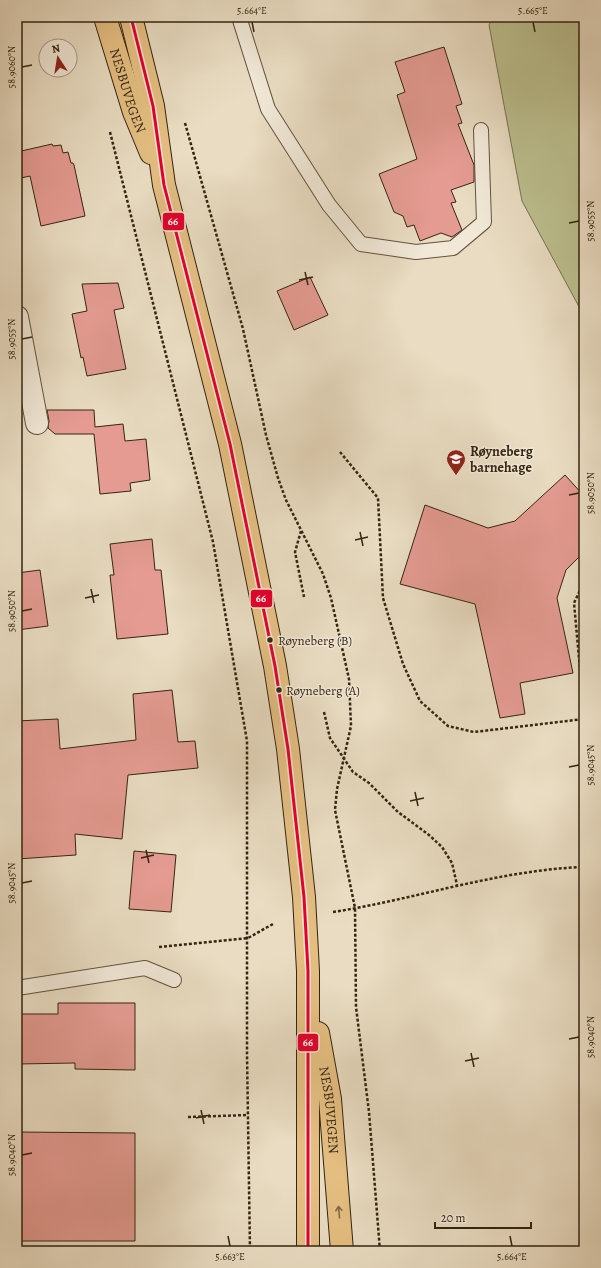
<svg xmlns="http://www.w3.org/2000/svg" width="601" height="1268" viewBox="0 0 601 1268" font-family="Alegreya,serif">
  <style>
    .green { fill: #bcbf8f; stroke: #787250 }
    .building { fill: #e59b92; stroke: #342512 }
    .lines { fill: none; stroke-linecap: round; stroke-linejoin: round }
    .service-casing { stroke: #61533e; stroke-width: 16 }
    .minor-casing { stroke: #61533e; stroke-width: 24 }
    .primary-casing { stroke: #342512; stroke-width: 24 }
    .path { stroke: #342512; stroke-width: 2.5; stroke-dasharray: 3 2; stroke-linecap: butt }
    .service { stroke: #f1e8d7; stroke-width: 14 }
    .minor { stroke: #f1e8d7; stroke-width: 22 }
    .primary { stroke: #e4be81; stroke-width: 22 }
    .bus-1-casing { stroke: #f1e8d7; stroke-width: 6 }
    .bus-1 { stroke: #e4002b; stroke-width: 3 }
    .oneway { stroke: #836a44 }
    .ticks { fill: none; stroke: #342512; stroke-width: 1.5 }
    .bus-dot { fill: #342512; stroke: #f1e8d7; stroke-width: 1.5 }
    .labels { text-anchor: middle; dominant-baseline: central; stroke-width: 3; stroke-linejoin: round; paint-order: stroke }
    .bus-label { font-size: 13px; fill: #342512; stroke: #f1e8d7; text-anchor: start }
    .street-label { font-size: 14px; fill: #342512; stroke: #f1e8d7 }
    .poi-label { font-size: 14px; font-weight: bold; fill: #342512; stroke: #f1e8d7; text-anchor: start }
    .line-badge { stroke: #f1e8d7; stroke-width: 1.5 }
    .badge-label { font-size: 11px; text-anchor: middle; font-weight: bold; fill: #fff }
    .neatline { fill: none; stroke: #342512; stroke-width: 1.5 }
    .ticks-label { font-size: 10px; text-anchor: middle; fill: #342512 }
  </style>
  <rect width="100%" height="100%" fill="#e9dcc2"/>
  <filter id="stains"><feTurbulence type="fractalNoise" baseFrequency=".005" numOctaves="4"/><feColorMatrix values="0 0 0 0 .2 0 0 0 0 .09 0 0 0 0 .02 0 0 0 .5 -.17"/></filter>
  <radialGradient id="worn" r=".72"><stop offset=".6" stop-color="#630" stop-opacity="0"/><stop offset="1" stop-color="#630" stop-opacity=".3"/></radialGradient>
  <!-- green -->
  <polygon class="green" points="493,17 584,17 584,316 522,201 489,25"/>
  <!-- building -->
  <g class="building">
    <polygon points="444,47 462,104 456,106 462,123 458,124 474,165 474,182 451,190 456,202 451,203 462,230 452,237 441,233 420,241 414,225 407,227 403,216 394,212 379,174 417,159 397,95 405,92 395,62"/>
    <polygon points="52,144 53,146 61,145 63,153 68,152 71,163 73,163 74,165 85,216 41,226 30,176 21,178 17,152"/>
    <polygon points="310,277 328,315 294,330 277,291"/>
    <polygon points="118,283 124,308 114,310 126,369 87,376 83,357 81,358 72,314 87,311 82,284"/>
    <polygon points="47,410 94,410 95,427 123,424 125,441 146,439 150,480 130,483 131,491 100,494 94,434 55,434 48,428 49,421"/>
    <polygon points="565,475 584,496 584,552 566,570 557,598 573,673 520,683 525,714 500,718 475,604 400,584 425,505 488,528 515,521"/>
    <polygon points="152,539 155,570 161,570 168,634 117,639 110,575 114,575 110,544"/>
    <polygon points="40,570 48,626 17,630 17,573"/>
    <polygon points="172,690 178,742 195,741 198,768 128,775 122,839 75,834 76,855 17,859 17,721 58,719 60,749 136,740 133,694"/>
    <polygon points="134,851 176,855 171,912 129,909"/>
    <polygon points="58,1003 135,1003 135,1070 75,1069 75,1063 17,1064 17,1014 58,1014"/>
    <polygon points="17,1132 135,1133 135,1241 17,1241"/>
  </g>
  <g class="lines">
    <defs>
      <g id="service">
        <polyline points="239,17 268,109 329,205 361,244 416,252 453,248 484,222 481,130"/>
        <polyline points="17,988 145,968 174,980"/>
      </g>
      <polyline id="minor" points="17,317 37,423"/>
      <g id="primary">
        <path id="s1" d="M105,17L134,112L151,153"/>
        <polyline points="131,17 153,106 164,185 230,444 275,666 288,749 304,897 308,971 308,1251"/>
        <path id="s2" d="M318,1033L330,1099L342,1251"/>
      </g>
    </defs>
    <!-- service casing -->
    <use href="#service" class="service-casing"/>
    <!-- minor casing -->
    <use href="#minor" class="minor-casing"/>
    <!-- primary casing -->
    <use href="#primary" class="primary-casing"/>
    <!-- path -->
    <g class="path">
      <polyline points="185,123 243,329 266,435 278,478 286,500 323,574 331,598 349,679 351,726 337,789 335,810 355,908 356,1007 369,1112 380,1251"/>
      <polyline points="110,132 213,542 247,741 247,1054 250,1251"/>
      <polyline points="340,452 378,498 383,598 403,664 420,701 448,726 474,732 584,719"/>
      <polyline points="301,531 295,552 304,597"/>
      <polyline points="584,582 574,603 584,713"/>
      <polyline points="324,712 330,738 353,772 369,783 398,812 429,835 442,847 452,863 457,885"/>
      <path d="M333,912C417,899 498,870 584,867"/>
      <polyline points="159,947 248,938 273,924"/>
      <polyline points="188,1117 248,1115"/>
    </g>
    <!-- service -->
    <use href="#service" class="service"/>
    <!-- minor -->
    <use href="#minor" class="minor"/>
    <!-- primary -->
    <use href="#primary" class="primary"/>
    <defs>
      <polyline id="bus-1" points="131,17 153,106 164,185 230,444 275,666 288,749 304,897 308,971 308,1251"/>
    </defs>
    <!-- bus-1 casing -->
    <use href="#bus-1" class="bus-1-casing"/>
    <!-- bus-1 -->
    <use href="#bus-1" class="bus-1"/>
  </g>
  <!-- one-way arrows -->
  <defs><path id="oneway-shaft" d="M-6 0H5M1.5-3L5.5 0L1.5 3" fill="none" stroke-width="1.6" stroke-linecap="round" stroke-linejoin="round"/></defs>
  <use class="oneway" href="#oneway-shaft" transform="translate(339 1212) rotate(-95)"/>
  <!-- ticks -->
  <path class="ticks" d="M252,22L254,32M533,22L535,32M22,67L32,65M569,223L579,221M305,272L308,285M299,280L313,277M22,339L32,337M569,495L579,493M360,532L363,546M355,540L368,537M91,589L94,603M85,598L99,595M22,611L32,609M569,767L579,765M415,792L418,806M410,801L424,798M146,850L149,863M141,858L154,855M22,883L32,881M569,1039L579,1037M471,1053L474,1067M465,1061L479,1058M201,1110L204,1124M196,1118L210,1115M22,1155L32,1153M228,1236L230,1246M510,1236L512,1246"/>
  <!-- icons -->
  <defs>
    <symbol id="school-pin" viewBox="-11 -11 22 30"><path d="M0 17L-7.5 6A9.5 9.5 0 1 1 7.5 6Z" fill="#8f2418" stroke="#f1e8d7"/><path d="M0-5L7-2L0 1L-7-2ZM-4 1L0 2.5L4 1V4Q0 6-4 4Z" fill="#fff"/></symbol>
  </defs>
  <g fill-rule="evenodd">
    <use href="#school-pin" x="445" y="448" width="22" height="30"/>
  </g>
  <!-- markers -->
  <g class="bus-dot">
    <circle cx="270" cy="640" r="3.5"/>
    <circle cx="279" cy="690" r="3.5"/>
  </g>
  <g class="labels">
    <!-- bus labels -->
    <g class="bus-label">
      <text x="278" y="640">Røyneberg (B)</text>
      <text x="286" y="690">Røyneberg (A)</text>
    </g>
    <!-- street labels -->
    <g class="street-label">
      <text stroke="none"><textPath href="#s1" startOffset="77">NESBUVEGEN</textPath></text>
      <text stroke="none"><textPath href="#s2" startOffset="78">NESBUVEGEN</textPath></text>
    </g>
    <!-- poi labels -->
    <g class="poi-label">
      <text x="470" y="451">Røyneberg<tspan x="470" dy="16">barnehage</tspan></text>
    </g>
  </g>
  <g class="line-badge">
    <rect x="162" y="212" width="23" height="19" rx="4" fill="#e4002b"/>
    <rect x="250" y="589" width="23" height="19" rx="4" fill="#e4002b"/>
    <rect x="297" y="1033" width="22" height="19" rx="4" fill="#e4002b"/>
  </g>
  <g class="badge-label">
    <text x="173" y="225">66</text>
    <text x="261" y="602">66</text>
    <text x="308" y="1046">66</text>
  </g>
  <!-- margin -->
  <rect width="601" height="1268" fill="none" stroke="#e9dcc2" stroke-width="44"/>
  <!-- north arrow -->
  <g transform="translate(58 58) rotate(348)"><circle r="19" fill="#f1e8d7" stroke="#a59a88"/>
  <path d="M0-3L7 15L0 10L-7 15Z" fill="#8f2418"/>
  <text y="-6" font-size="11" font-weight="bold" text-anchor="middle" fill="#342512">N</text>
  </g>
  <!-- scale -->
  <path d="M435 1222v6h96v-6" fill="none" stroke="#342512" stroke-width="2"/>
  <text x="441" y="1222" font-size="12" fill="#342512" stroke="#f1e8d7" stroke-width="3" paint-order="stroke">20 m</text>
  <rect x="22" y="22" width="557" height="1224" class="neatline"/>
  <g class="ticks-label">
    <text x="252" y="14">5.664°E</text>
    <text x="533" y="14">5.665°E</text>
    <text transform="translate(11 67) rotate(-90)" y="4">58.9060°N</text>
    <text transform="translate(590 221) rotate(-90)" y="4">58.9055°N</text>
    <text transform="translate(11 339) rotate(-90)" y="4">58.9055°N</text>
    <text transform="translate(590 493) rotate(-90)" y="4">58.9050°N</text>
    <text transform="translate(11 611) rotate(-90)" y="4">58.9050°N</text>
    <text transform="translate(590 765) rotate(-90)" y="4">58.9045°N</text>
    <text transform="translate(11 883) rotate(-90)" y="4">58.9045°N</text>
    <text transform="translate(590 1037) rotate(-90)" y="4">58.9040°N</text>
    <text transform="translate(11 1155) rotate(-90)" y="4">58.9040°N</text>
    <text x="230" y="1260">5.663°E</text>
    <text x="512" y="1260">5.664°E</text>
  </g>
  <rect width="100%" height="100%" filter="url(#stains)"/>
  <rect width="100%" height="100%" fill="url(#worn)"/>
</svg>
